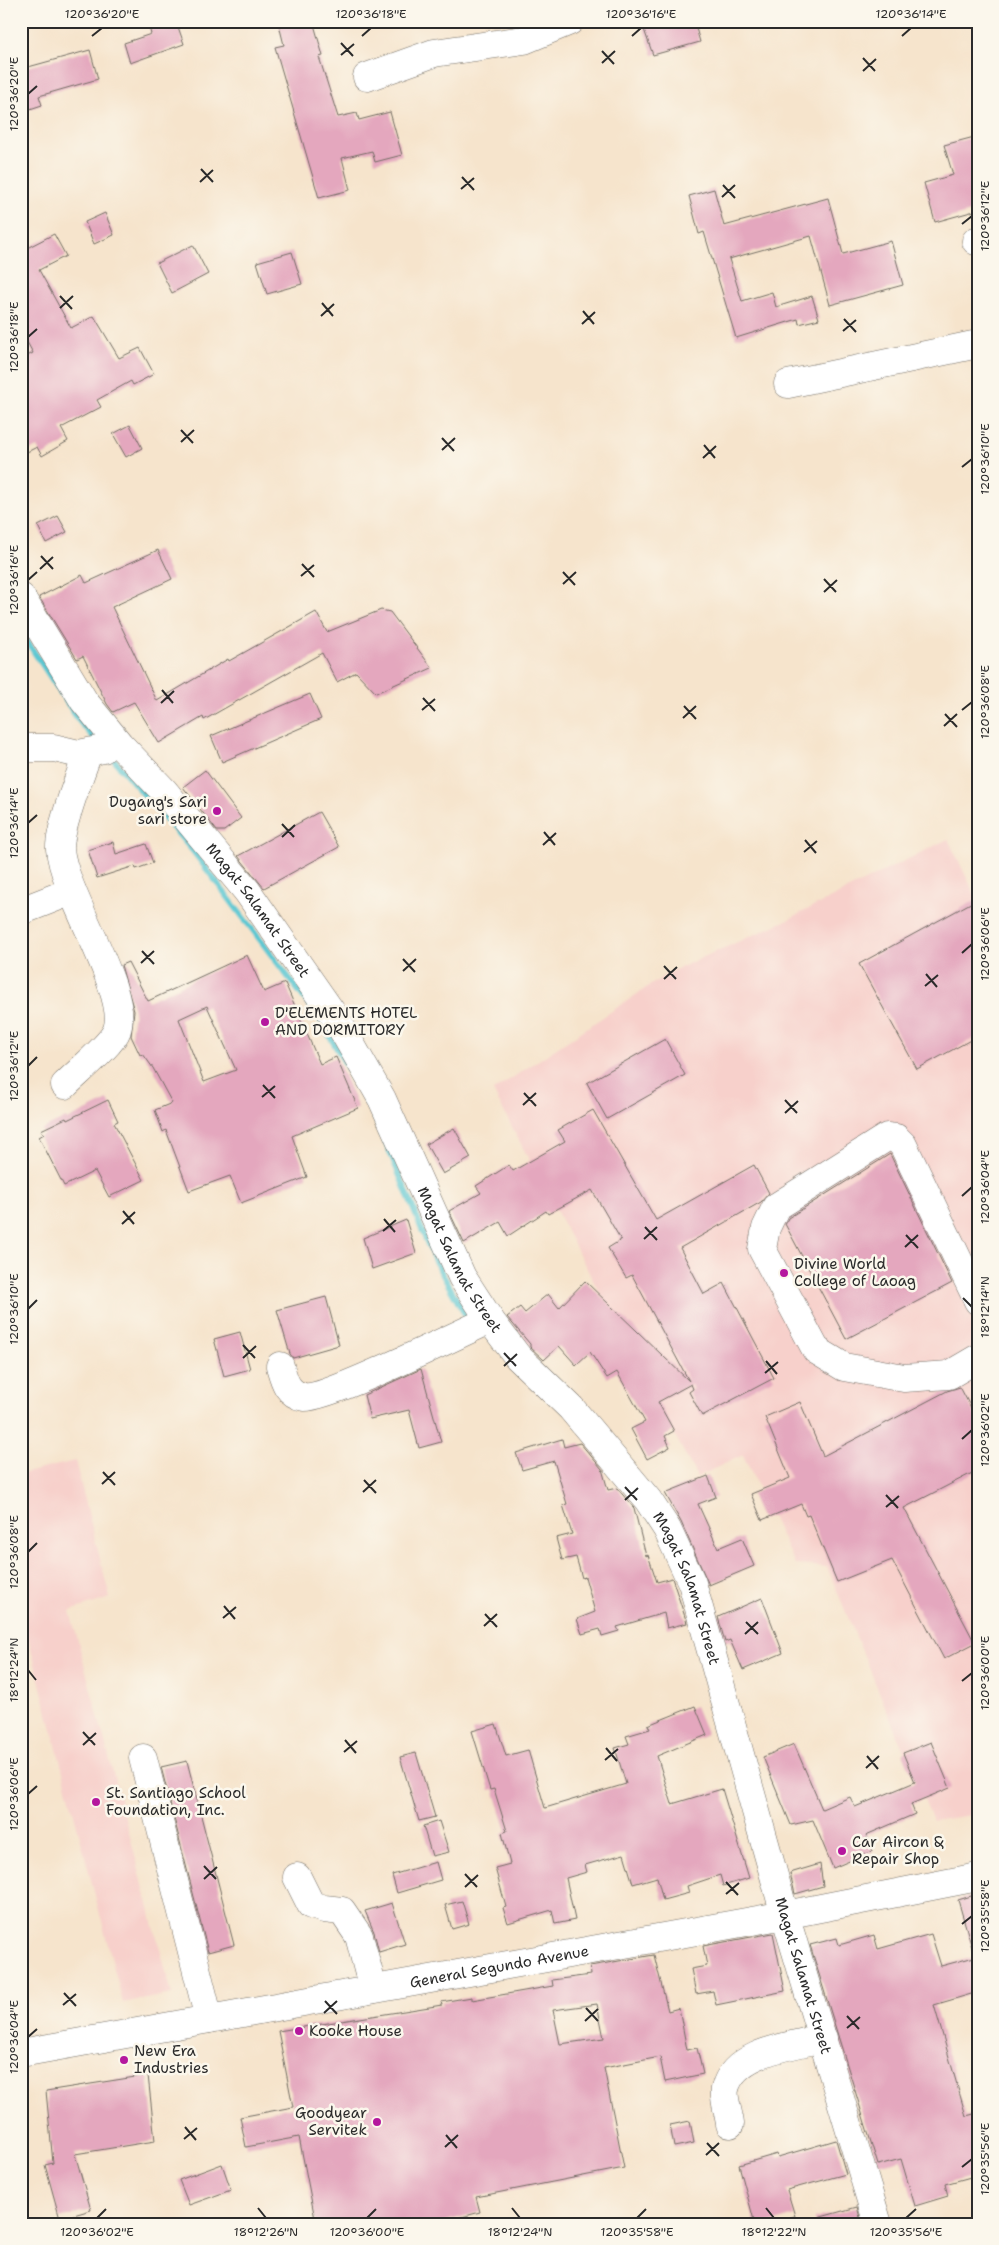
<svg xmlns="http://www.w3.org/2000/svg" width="999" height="2245" viewBox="0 0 999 2245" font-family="'Shantell Sans',sans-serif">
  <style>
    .built { fill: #f7d0cb }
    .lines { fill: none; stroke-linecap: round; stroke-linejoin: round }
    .stream { stroke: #5bc7d2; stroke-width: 6 }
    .building { fill: #e4a7be; fill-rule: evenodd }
    .minor-casing { stroke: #726c63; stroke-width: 29 }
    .highway-casing { stroke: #726c63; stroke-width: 29 }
    .minor { stroke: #fff; stroke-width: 28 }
    .highway { stroke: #fff; stroke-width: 28 }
    .ticks { fill: none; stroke: #2b2b2b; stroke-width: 2 }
    .poi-dot { fill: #b5179e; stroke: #fbf7ec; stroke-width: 2 }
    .labels { text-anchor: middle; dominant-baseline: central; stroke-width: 5; stroke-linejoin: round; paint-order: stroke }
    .poi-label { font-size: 15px; fill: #2b2b2b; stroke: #fbf7ec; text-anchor: start }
    .street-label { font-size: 15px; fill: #2b2b2b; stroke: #fbf7ec }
    .neatline { fill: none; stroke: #2b2b2b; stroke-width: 2 }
    .ticks-label { font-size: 12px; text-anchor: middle; fill: #2b2b2b }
  </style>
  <rect width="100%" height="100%" fill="#fbf7ec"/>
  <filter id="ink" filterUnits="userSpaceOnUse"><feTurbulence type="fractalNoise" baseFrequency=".02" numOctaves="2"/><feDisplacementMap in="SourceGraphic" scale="10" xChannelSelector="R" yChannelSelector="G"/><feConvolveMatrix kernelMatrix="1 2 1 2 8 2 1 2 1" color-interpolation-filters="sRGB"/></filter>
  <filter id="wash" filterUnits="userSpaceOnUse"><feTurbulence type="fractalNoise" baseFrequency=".0096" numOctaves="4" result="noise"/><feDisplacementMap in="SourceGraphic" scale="20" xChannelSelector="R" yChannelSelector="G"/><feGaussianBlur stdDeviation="1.12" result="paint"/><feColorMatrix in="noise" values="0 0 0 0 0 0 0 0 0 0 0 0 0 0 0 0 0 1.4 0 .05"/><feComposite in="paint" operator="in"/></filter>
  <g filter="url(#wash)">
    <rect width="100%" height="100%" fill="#f6e4cc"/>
    <!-- built -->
    <g class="built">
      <polygon points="948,839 978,901 978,1814 933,1821 827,1567 795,1565 743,1455 697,1477 493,1091 670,972 787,920"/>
      <polygon points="75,1461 110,1598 70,1611 172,1994 123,2003 21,1610 21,1474"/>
    </g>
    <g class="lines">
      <!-- stream -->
      <g class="stream">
        <polyline points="21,632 80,722 98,742"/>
        <polyline points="108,753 193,851 320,1019 375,1115 434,1259 467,1318"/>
      </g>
    </g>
    <g id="blocks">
      <!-- building -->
      <g class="building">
        <polygon points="147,21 176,21 184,44 130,63 124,43 151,34"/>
        <polygon points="278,21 313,21 323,56 319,57 338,117 357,113 359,120 390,112 402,155 375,162 372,151 342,158 350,190 319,198 275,47 284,45"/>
        <polygon points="641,21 694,21 700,42 653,55"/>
        <polygon points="90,50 98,79 39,96 42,105 21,112 21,69"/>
        <polygon points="978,136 978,210 935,222 924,183 953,175 944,145"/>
        <polygon points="714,189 724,226 828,198 843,254 891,241 903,285 830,305 811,236 729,259 742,301 772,292 776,307 812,296 819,319 799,324 798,319 736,338 704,232 699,234 689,196"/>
        <polygon points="105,213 114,235 94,244 85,222"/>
        <polygon points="54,234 66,256 39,270 71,328 94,316 119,358 140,348 154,374 133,385 131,381 97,400 101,407 61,428 68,441 42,456 37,447 21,455 21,359 33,353 21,331 28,327 21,313 21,237 27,248"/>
        <polygon points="193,245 208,274 172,293 157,263"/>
        <polygon points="292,252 302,284 267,294 257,262"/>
        <polygon points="130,425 142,448 126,457 113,434"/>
        <polygon points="58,516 67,532 46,543 38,526"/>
        <polygon points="158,550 172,579 112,607 157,701 228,659 229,661 316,612 327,632 381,610 390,612 432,668 376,693 356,672 337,682 322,653 204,720 203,717 159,743 134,702 113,712 107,704 83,656 77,659 39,597 82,575 86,583"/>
        <polygon points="310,694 321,719 222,762 211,736"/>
        <polygon points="205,770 241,818 224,831 217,831 183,787"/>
        <polygon points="319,812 339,847 264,888 238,856"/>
        <polygon points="113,842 116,854 146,844 153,863 136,869 135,866 97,878 88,850"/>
        <polygon points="978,899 978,1036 917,1069 859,964"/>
        <path d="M247,955L264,992L285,983L320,1064L336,1057L358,1108L292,1136L307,1177L241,1203L230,1176L189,1191L166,1130L163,1132L155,1110L172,1103L153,1068L143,1054L140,1055L131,1036L134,1011L121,965L128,962L148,1001ZM207,1006L236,1070L204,1082L179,1019Z"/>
        <polygon points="665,1039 685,1075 607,1119 587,1083"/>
        <polygon points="108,1100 118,1121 114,1123 144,1180 109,1197 95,1171 64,1186 39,1137 44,1134 41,1130 66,1118 67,1120"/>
        <polygon points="593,1110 656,1220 754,1165 769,1193 761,1202 680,1248 704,1294 724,1283 774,1378 702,1416 689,1392 693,1389 691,1384 658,1402 674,1431 665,1436 670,1447 647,1459 631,1429 645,1422 617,1372 607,1378 590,1352 576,1365 559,1346 544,1360 530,1347 530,1344 507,1317 520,1307 525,1313 548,1294 559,1308 585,1281 689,1381 632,1275 626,1278 608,1248 621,1240 592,1190 548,1214 546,1211 508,1236 500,1222 464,1243 449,1211 481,1193 476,1186 509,1165 513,1171 565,1141 558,1130"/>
        <polygon points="454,1128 471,1158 443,1174 426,1144"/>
        <polygon points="890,1154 952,1283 846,1339 785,1224 788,1218"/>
        <polygon points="406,1220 416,1253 372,1269 363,1238"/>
        <polygon points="326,1297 339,1345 293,1358 290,1354 277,1310"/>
        <polygon points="240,1332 250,1369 224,1376 214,1339"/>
        <polygon points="421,1369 441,1442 419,1448 409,1410 370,1419 364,1395"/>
        <polygon points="960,1387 978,1421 978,1470 904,1508 975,1643 944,1659 892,1560 837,1582 809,1515 806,1516 801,1504 762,1520 751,1494 790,1478 765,1417 800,1402 823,1456 947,1391"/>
        <polygon points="562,1439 564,1447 580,1443 602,1469 608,1490 617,1488 634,1508 646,1556 648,1555 657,1582 672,1578 687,1623 667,1628 664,1613 617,1627 619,1631 602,1636 600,1629 582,1634 577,1619 595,1612 585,1577 582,1578 576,1557 562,1560 556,1538 572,1534 563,1505 567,1504 554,1461 522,1470 516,1453"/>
        <polygon points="708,1476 716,1497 698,1504 718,1548 742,1538 754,1566 709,1585 681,1522 665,1493"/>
        <polygon points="762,1598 783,1653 743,1670 730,1640 725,1642 718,1617"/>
        <polygon points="695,1706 707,1735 657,1756 672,1804 722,1789 749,1878 723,1886 720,1875 687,1886 689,1893 663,1900 657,1877 633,1884 624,1854 585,1865 587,1872 566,1878 575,1920 555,1924 552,1910 508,1923 503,1908 506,1907 495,1868 510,1864 502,1833 507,1831 494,1789 490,1790 472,1731 496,1724 506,1756 528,1750 545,1808 626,1784 615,1748 629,1744 626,1736 650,1729 648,1725"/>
        <polygon points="931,1742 950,1788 911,1804 915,1814 866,1835 873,1851 833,1868 813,1820 791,1825 763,1757 794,1744 822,1809 850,1797 855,1807 915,1782 903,1753"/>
        <polygon points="416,1753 435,1817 419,1821 400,1757"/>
        <polygon points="187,1761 234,1945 208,1952 161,1767"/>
        <polygon points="439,1821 449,1852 432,1856 423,1826"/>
        <polygon points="436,1862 441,1880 397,1893 392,1875"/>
        <polygon points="820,1864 823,1886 795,1894 790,1873"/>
        <polygon points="978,1894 978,1951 973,1951 958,1900"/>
        <polygon points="462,1901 469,1924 452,1929 445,1905"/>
        <polygon points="392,1903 405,1944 379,1952 374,1932 365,1911"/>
        <polygon points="773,1933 785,1991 716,2005 713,1991 696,1994 691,1969 707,1966 703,1946"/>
        <polygon points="931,1934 941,1966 978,1956 978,1992 934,2005 966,2116 978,2113 978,2175 945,2184 948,2196 915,2206 901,2159 878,2165 810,1945 837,1938 839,1945 874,1935 878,1949"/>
        <path d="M654,1955L668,2011L679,2008L687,2050L697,2048L703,2074L665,2082L660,2057L604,2068L624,2168L476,2197L480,2212L436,2224H316L299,2137L246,2147L240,2117L293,2107L278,2031L442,2005L441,2002L472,1997V2000L553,1986L552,1980L591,1975L590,1966ZM597,2004L604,2038L560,2044L553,2010Z"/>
        <polygon points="148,2075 155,2141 75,2154 91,2210 60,2219 45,2165 53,2163 46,2091"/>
        <polygon points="690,2121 694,2143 674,2147 670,2125"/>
        <polygon points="836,2140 846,2174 787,2190 795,2216 768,2224 755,2224 739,2165 777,2154 778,2157"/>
        <polygon points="222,2164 231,2190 189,2205 179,2180"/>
        <polygon points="857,2207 862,2224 815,2224 814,2219"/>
      </g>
    </g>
  </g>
  <g filter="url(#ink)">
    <use href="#blocks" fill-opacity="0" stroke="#726c63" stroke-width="1"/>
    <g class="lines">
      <defs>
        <g id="minor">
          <polyline points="367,77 434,53 524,40 570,21"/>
          <polyline points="976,241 978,241"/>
          <polyline points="788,384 978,344"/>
          <path id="s1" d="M21,597L84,701L120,745L164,791L247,891L337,1020L382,1099L462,1277L490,1320L518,1357L571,1408L648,1500L667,1529L692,1583L785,1915L878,2224"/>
          <polyline points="21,748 54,748 79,754 103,749"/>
          <polyline points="21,911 72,891"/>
          <path d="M65,1085C77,1073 112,1044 117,1030C130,993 64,895 60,849C59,829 80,775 88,753"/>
          <polyline points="978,1301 903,1145 896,1138 887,1137 776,1207 766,1228 762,1249 816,1350 844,1367 904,1378 949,1375 978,1358"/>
          <path d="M280,1366C284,1380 287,1394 304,1397C326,1400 460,1333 490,1320"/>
          <polyline points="143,1758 209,2019"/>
          <polyline points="297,1877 311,1905 324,1909 342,1911 359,1936 373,1989"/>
          <path d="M730,2124C729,2114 723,2098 725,2089C734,2051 792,2046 823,2038"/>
        </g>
        <g id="highway">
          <path id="s2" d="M21,2053L785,1915L978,1877"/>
        </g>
      </defs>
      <!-- minor casing -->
      <use href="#minor" class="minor-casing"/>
      <!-- highway casing -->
      <use href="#highway" class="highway-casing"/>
      <!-- minor -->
      <use href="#minor" class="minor"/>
      <!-- highway -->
      <use href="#highway" class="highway"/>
    </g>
  </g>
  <!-- ticks -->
  <path class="ticks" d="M92,36L102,28M362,36L371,28M632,36L641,28M902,36L911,28M341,43L353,56M602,51L614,64M341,55L354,44M863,58L875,71M602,63L615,51M863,71L876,59M28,94L37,86M201,169L213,182M462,177L474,190M200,182L213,170M723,185L735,198M461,189L474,178M722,197L735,185M962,224L972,216M60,296L72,309M322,303L333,316M60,308L73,296M583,311L594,324M321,316L334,304M844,319L856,332M582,324L595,312M843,331L856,320M28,337L37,329M181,430L193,443M442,438L454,451M181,442L194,430M704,445L715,458M442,450L455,438M703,458L716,446M962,467L972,459M41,556L53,569M302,564L314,577M40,569L53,557M563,572L575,585M301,576L314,565M824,579L836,592M28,580L37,572M563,584L576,572M824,592L837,580M162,690L173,703M423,698L435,711M161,703L174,691M684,706L696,719M422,710L435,699M962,710L972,702M945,714L957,727M683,718L696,706M944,726L957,714M28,823L37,815M282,824L294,837M544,832L555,845M282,837L295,825M805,840L816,853M543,845L556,833M804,852L817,841M142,951L154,964M962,953L972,944M403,959L415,972M141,963L154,951M664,966L676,979M403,971L416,959M926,974L937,987M664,979L677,967M925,986L938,975M28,1066L37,1057M263,1085L275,1098M524,1093L536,1106M262,1097L275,1086M785,1100L797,1113M523,1105L536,1093M785,1113L798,1101M962,1196L972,1187M123,1211L134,1224M384,1219L395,1232M122,1224L135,1212M645,1227L657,1240M383,1231L396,1220M906,1235L918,1248M644,1239L657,1227M905,1247L918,1235M963,1298L972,1307M28,1309L37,1300M243,1345L255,1358M504,1353L516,1366M243,1358L256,1346M766,1361L777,1374M504,1366L517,1354M765,1373L778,1362M962,1439L972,1430M103,1472L115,1485M364,1480L376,1493M102,1484L115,1472M625,1487L637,1500M363,1492L376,1480M886,1495L898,1508M625,1500L638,1488M886,1507L899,1496M28,1552L37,1543M224,1606L235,1619M485,1614L497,1627M223,1618L236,1607M746,1622L758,1634M484,1626L497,1614M745,1634L758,1622M28,1670L36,1680M962,1681L972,1673M83,1732L95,1745M345,1740L356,1753M83,1745L96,1733M606,1748L617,1761M344,1752L357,1741M867,1756L878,1769M605,1760L618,1749M866,1768L879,1756M28,1794L37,1786M204,1866L216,1879M465,1874L477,1887M204,1879L217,1867M726,1882L738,1895M465,1887L478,1875M726,1894L739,1883M962,1924L972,1916M64,1993L76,2006M325,2001L337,2014M63,2005L76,1994M586,2008L598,2021M324,2013L337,2001M847,2016L859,2029M585,2021L598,2009M847,2028L860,2017M28,2037L37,2029M185,2127L196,2140M446,2135L457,2148M184,2139L197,2128M707,2143L719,2156M445,2147L458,2135M706,2155L719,2143M962,2167L972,2159M258,2208L266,2218M512,2208L520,2218M766,2208L774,2218M97,2218L106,2209M367,2218L376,2209M637,2218L646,2209M906,2218L916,2209"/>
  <!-- markers -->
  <g class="poi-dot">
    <circle cx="217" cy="811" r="5"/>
    <circle cx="265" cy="1022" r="5"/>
    <circle cx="784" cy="1273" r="5"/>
    <circle cx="96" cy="1802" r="5"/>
    <circle cx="842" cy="1851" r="5"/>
    <circle cx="299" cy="2031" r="5"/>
    <circle cx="124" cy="2060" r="5"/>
    <circle cx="377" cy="2122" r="5"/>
  </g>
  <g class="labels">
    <!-- poi labels -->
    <g class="poi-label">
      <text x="207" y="802" text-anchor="end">Dugang's Sari<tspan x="207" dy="17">sari store</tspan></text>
      <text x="275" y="1013">D'ELEMENTS HOTEL<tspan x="275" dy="17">AND DORMITORY</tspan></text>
      <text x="794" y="1264">Divine World<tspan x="794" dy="17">College of Laoag</tspan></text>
      <text x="106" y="1793">St. Santiago School<tspan x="106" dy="17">Foundation, Inc.</tspan></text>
      <text x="852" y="1842">Car Aircon &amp;<tspan x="852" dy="17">Repair Shop</tspan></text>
      <text x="309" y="2031">Kooke House</text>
      <text x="134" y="2051">New Era<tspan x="134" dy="17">Industries</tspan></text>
      <text x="367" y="2113" text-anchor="end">Goodyear<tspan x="367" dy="17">Servitek</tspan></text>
    </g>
    <!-- street labels -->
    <g class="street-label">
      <text stroke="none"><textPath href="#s1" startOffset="394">Magat Salamat Street</textPath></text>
      <text stroke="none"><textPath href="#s1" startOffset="799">Magat Salamat Street</textPath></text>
      <text stroke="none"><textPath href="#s1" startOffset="1204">Magat Salamat Street</textPath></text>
      <text stroke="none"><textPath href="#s2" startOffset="486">General Segundo Avenue</textPath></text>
      <text stroke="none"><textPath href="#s1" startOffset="1609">Magat Salamat Street</textPath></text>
    </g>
  </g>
  <!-- margin -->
  <rect width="999" height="2245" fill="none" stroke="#fbf7ec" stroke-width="55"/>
  <rect x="28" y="28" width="944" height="2190" class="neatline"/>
  <g class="ticks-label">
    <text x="102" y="18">120°36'20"E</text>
    <text x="371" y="18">120°36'18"E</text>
    <text x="641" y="18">120°36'16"E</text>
    <text x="911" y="18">120°36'14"E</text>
    <text transform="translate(14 94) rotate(-90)" y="4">120°36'20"E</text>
    <text transform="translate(985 216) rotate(-90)" y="4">120°36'12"E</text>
    <text transform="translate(14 337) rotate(-90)" y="4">120°36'18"E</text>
    <text transform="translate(985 459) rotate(-90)" y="4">120°36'10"E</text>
    <text transform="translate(14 580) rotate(-90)" y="4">120°36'16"E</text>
    <text transform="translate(985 702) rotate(-90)" y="4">120°36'08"E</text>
    <text transform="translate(14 823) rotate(-90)" y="4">120°36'14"E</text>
    <text transform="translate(985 944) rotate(-90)" y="4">120°36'06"E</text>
    <text transform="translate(14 1066) rotate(-90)" y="4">120°36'12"E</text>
    <text transform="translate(985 1187) rotate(-90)" y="4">120°36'04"E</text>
    <text transform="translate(985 1307) rotate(-90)" y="4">18°12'14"N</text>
    <text transform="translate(14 1309) rotate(-90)" y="4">120°36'10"E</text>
    <text transform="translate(985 1430) rotate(-90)" y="4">120°36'02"E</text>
    <text transform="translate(14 1552) rotate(-90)" y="4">120°36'08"E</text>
    <text transform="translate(14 1670) rotate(-90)" y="4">18°12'24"N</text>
    <text transform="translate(985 1673) rotate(-90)" y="4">120°36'00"E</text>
    <text transform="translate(14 1794) rotate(-90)" y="4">120°36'06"E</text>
    <text transform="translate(985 1916) rotate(-90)" y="4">120°35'58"E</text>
    <text transform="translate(14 2037) rotate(-90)" y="4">120°36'04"E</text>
    <text transform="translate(985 2159) rotate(-90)" y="4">120°35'56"E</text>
    <text x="97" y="2236">120°36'02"E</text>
    <text x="266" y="2236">18°12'26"N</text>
    <text x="367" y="2236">120°36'00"E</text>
    <text x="520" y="2236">18°12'24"N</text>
    <text x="637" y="2236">120°35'58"E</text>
    <text x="774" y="2236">18°12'22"N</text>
    <text x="906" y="2236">120°35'56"E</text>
  </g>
</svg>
